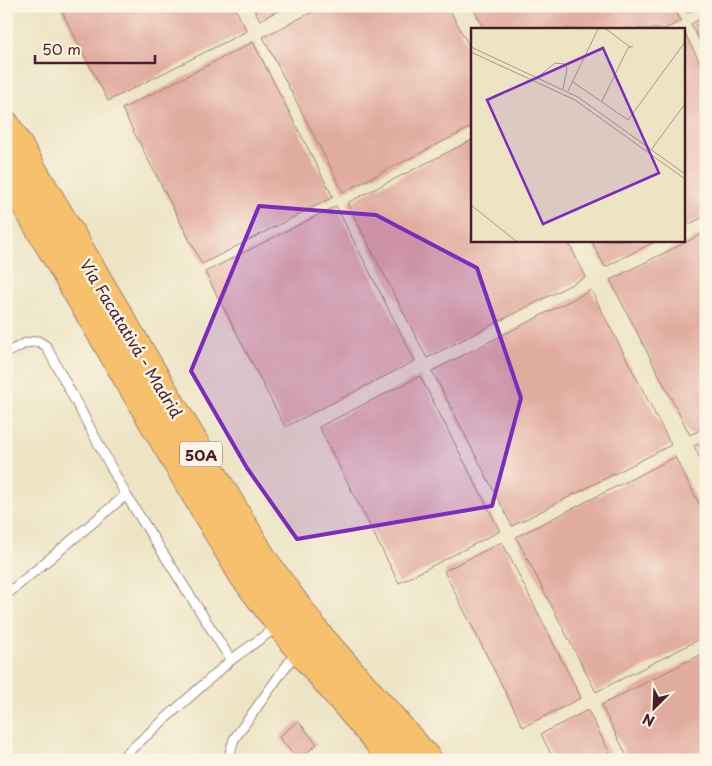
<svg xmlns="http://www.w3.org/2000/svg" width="712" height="766" viewBox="0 0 712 766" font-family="'Playpen Sans',sans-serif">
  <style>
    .building { fill: #e1aca0 }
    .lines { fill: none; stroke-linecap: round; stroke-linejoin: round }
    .lane-casing { stroke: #9c8278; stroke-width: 11 }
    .primary-casing { stroke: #9c8278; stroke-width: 30 }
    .lane { stroke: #fff; stroke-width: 9 }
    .primary { stroke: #f7c06c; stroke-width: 28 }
    .marked { fill: #7b2cbf; fill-opacity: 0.2; stroke: #7b2cbf; stroke-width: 4; stroke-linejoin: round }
    .labels { text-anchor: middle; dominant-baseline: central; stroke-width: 5; stroke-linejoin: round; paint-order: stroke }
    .shield { fill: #fcf5e5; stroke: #7f5f63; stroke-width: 1 }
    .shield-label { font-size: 15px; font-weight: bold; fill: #4a1f2b }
    .street-label { font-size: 16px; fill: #4a1f2b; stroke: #fcf5e5 }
    .inset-road { fill: none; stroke: #ac9587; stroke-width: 1 }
    .view { fill: #7b2cbf; fill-opacity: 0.15; stroke: #7b2cbf; stroke-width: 2.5 }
    .inset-edge { fill: none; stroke: #4a1f2b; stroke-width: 2.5 }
  </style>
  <rect width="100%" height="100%" fill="#fcf5e5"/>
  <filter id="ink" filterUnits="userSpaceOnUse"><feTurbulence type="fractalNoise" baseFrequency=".02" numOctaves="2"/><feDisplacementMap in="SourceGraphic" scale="10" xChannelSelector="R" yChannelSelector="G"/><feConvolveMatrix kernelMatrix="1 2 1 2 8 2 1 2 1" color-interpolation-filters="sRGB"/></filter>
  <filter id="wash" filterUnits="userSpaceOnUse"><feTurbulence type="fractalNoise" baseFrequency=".0096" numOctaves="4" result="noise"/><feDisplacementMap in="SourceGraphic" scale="20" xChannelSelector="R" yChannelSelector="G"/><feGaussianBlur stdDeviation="1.12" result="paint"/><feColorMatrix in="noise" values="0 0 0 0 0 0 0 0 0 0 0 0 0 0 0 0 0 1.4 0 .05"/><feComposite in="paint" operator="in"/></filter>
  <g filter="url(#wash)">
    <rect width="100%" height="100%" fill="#ede4c4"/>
    <g id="blocks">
      <!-- building -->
      <g class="building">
        <polygon points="59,6 234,6 247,31 108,101"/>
        <polygon points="252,6 287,6 260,20"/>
        <polygon points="324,6 448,6 472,52 472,127 343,192 263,37"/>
        <polygon points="472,6 673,6 681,21 665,29 484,29"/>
        <polygon points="684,6 700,6 687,13"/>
        <polygon points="706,16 706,53 691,24"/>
        <polygon points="683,30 706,74 706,216 683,227"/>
        <polygon points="253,42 333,197 202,264 122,109"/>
        <polygon points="472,140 472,240 567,240 586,277 427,358 347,203"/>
        <polygon points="336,206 415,361 285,427 205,272"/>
        <polygon points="706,232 706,427 690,435 610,280"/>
        <polygon points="591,240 658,240 605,267"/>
        <polygon points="591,290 671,445 512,526 432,371"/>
        <polygon points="420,376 500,531 399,583 319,427"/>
        <polygon points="706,440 706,470 694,446"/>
        <polygon points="675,457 706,517 706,636 596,692 516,537"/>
        <polygon points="502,542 581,698 523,727 444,571"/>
        <polygon points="706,652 706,760 629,760 601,705"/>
        <polygon points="588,710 613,760 554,760 541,734"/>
        <polygon points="298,721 317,744 298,760 279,737"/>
      </g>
    </g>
  </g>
  <g filter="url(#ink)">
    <use href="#blocks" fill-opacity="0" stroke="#9c8278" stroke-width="1"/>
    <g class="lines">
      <defs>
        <g id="lane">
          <polyline points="6,353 26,343 38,341 46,346 126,495 231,660"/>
          <polyline points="6,595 126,495"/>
          <polyline points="119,760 231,660 278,626"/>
          <polyline points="228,760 234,739 297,651"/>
        </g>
        <g id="primary">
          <polyline points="6,125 264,561 317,634 428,760"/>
          <polyline points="6,171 243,575 299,649 394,760"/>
        </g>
      </defs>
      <!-- lane casing -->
      <use href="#lane" class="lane-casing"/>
      <!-- primary casing -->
      <use href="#primary" class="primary-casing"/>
      <!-- lane -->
      <use href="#lane" class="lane"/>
      <!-- primary -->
      <use href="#primary" class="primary"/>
    </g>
  </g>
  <!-- marked area -->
  <path class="marked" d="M259,206L376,215L477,268L521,398L492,506L297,539L247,468L191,371Z"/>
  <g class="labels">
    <!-- shield labels -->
    <rect class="shield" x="180" y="441.5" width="42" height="25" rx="4"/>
    <g class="shield-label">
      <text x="201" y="454">50A</text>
    </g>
    <!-- street labels -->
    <g class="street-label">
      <text transform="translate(132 338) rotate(59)">Vía Facatativá - Madrid</text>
    </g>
  </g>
  <!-- overview -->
  <g transform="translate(471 28)">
    <rect width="214" height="214" fill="#ede4c4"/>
    <path class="inset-road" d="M135,1L159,19M0,19L107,69L214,146M0,24L104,72L214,151M67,49L84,35L94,36L96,41L92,61M102,54L157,92L214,14M97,63L127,1M131,73L157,20L162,18M180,122L214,76M0,177L45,213"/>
    <path class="view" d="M132,20L188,145L72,196L16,72Z"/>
    <rect width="214" height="214" class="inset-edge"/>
  </g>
  <!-- margin -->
  <rect width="712" height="766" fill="none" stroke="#fcf5e5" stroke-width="25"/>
  <!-- north arrow -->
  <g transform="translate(654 708) rotate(204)" stroke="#fcf5e5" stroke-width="4" paint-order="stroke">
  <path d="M0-4L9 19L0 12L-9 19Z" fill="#4a1f2b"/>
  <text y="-8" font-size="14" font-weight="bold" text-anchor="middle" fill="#4a1f2b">N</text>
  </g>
  <!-- scale -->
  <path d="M35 55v8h120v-8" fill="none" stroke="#4a1f2b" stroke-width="2.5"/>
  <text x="42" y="55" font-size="15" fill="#4a1f2b" stroke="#fcf5e5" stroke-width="4" paint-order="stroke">50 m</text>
</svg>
